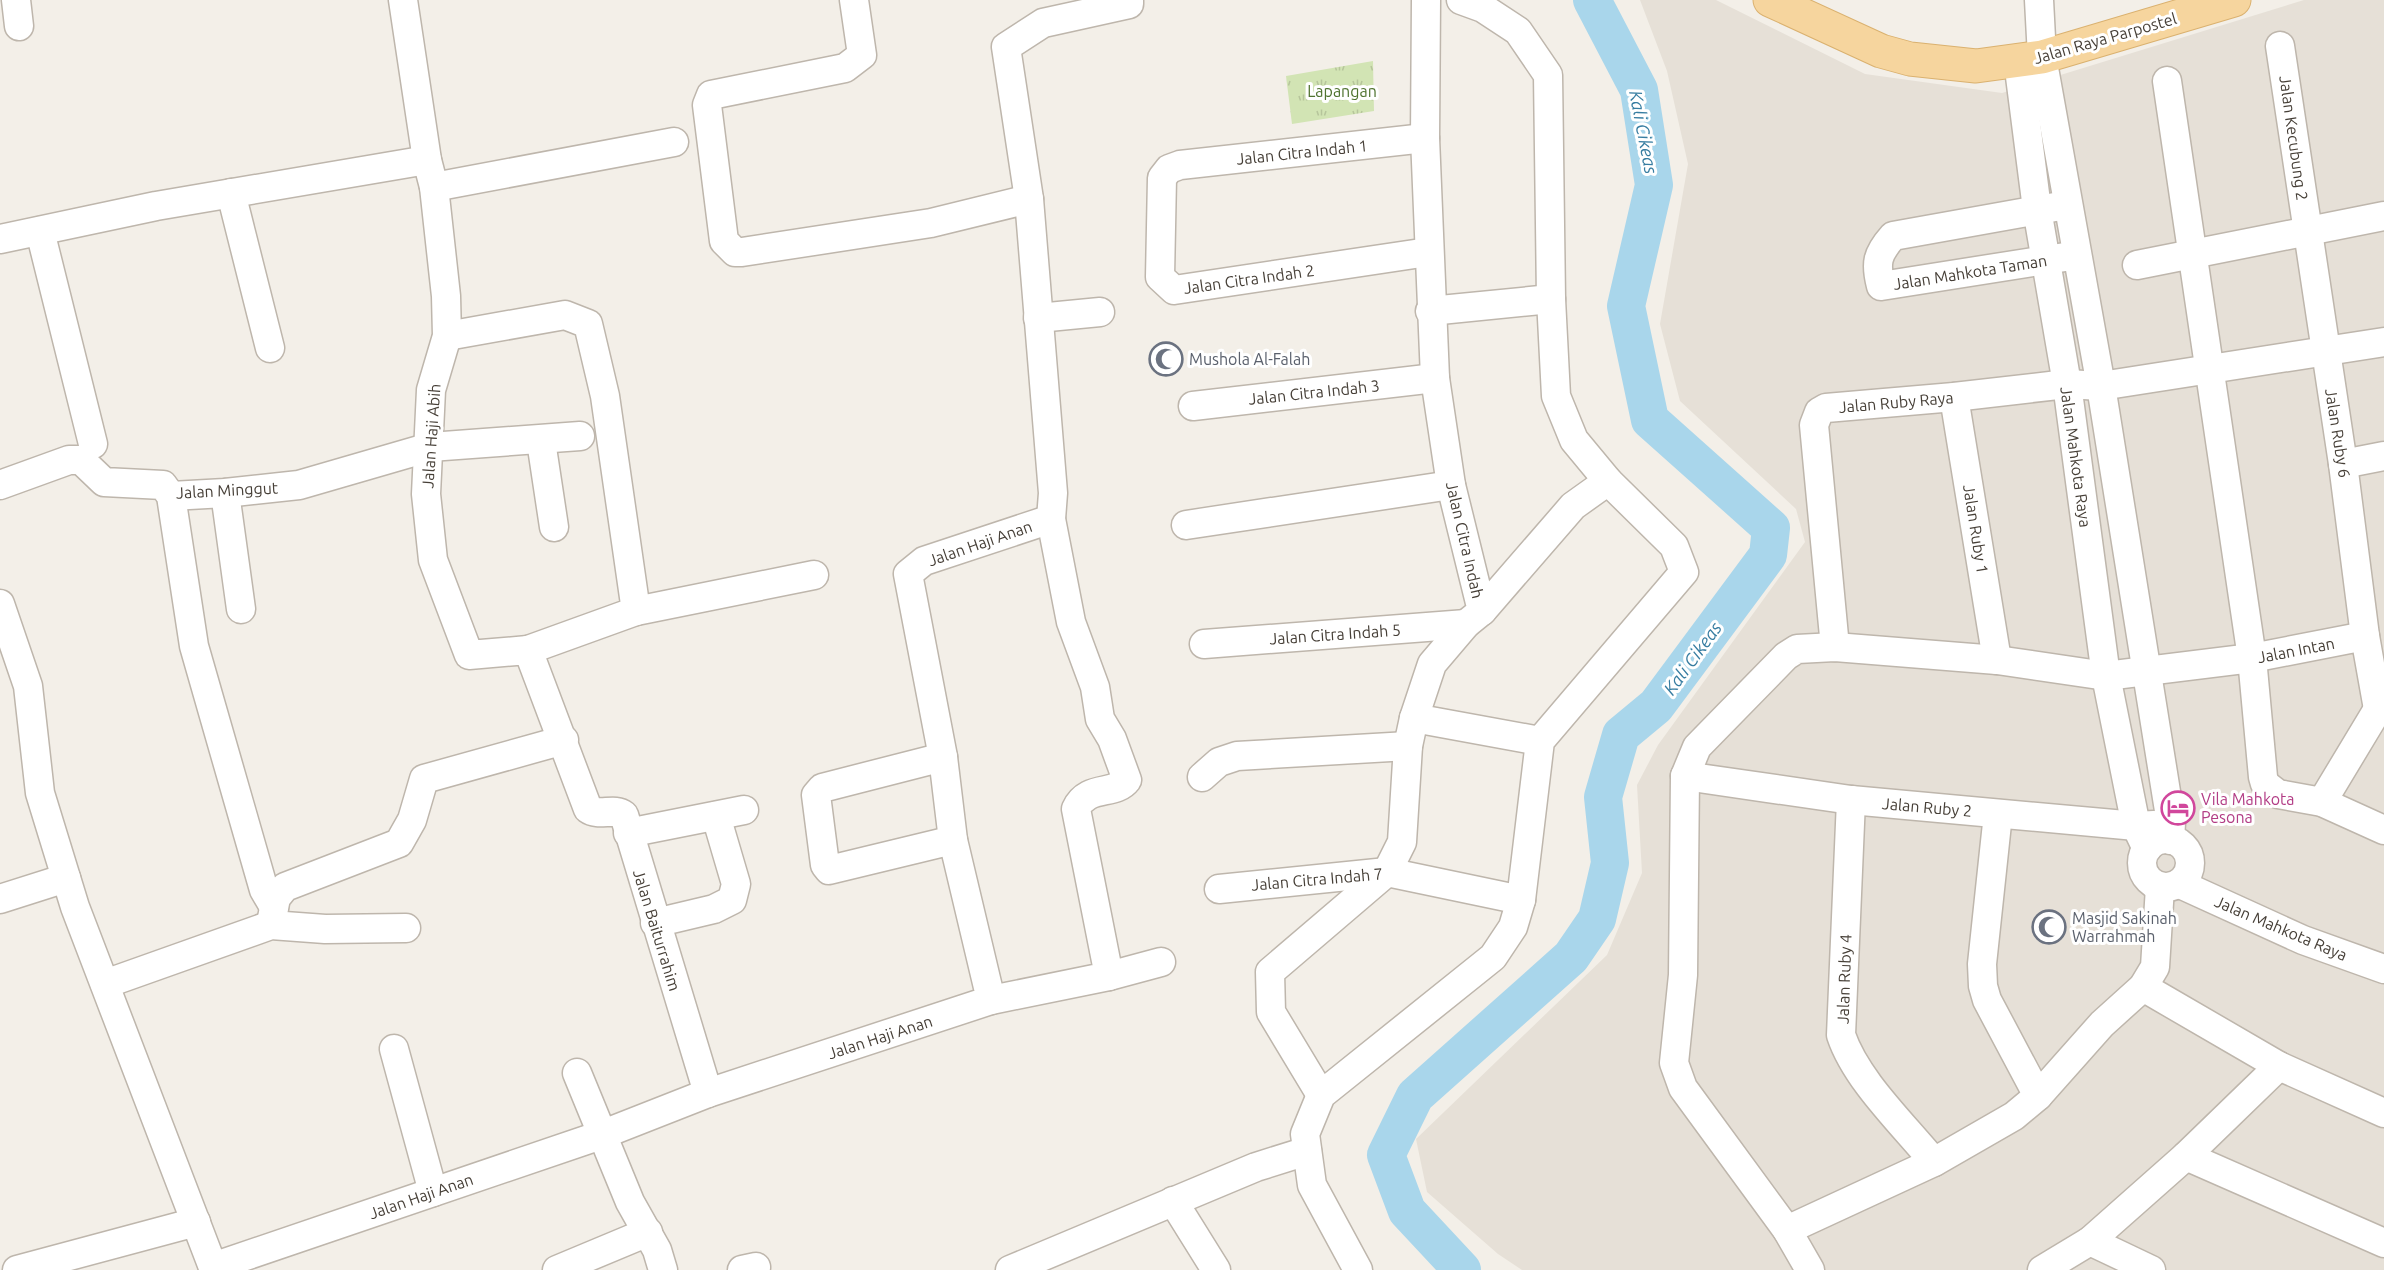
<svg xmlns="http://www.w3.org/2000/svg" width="2384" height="1270" viewBox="0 0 2384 1270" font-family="Ubuntu,sans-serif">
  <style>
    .residential { fill: #e6e0d7 }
    .park { fill: url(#park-tufts) }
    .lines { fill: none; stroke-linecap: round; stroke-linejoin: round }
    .river { stroke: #a9d6eb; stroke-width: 38 }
    .minor-casing { stroke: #beb6ac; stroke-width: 31 }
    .major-casing { stroke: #dab16f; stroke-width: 35 }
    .minor { stroke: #fff; stroke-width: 28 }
    .major { stroke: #f6d59e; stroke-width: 33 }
    .labels { text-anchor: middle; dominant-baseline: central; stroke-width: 6; stroke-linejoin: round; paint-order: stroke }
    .street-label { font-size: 16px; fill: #463f37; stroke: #fff }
    .park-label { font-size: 16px; fill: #4f732f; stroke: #fff }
    .worship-label { font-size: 16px; fill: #5b616d; stroke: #fff; text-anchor: start }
    .hotel-label { font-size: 16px; fill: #b23c85; stroke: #fff; text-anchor: start }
    .water-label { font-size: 18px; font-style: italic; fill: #377da1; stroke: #fff }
  </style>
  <defs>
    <pattern id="park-tufts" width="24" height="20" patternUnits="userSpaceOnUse" patternTransform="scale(1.5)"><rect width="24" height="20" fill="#d2e4b4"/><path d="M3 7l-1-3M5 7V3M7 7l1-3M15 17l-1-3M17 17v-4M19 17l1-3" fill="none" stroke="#b6c59b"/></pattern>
  </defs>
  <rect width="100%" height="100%" fill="#f3efe8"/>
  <!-- residential -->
  <polygon class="residential" points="1640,0 1716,0 1865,74 2002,93 2304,0 2384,0 2384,1270 1522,1270 1498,1254 1427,1192 1416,1139 1607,955 1642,873 1637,785 1658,745 1805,542 1796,509 1680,401 1660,324 1688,164 1667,71"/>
  <!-- park -->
  <polygon class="park" points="1373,61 1374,111 1292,124 1286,76"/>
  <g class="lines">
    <!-- river -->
    <polyline class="river" points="1462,1270 1407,1211 1386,1155 1415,1096 1571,957 1597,919 1610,863 1603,797 1621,735 1656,706 1768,555 1771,528 1650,420 1626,306 1654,185 1639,90 1592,0"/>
    <defs>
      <g id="minor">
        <polyline points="16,0 19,26"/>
        <path d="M403,0L427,160L434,187L446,296L447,336L431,390L426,494L433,560L469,655L528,650L588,809C599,817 614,807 624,815L708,1093"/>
        <polyline points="854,0 862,55 845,68 711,95 707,105 724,241 735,252 742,252 931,223 1029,199"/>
        <polyline points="2039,0 2042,57 2101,386 2171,823 2170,840"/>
        <polyline points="2280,46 2343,464 2365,636"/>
        <polyline points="2018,61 2037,209 2067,384 2106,676 2136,826 2147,849"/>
        <polyline points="2167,81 2252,658 2263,777 2265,784 2278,794 2322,802 2384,830"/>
        <polyline points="1425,138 1180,165 1169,169 1162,178 1160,277 1174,290 1428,252"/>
        <polyline points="434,187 674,142"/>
        <polyline points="231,193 270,348"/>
        <path d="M2055,207L1893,236C1877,254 1875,263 1881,286L2065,257"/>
        <polyline points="40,231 93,444"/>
        <polyline points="0,239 156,206 427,160"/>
        <polyline points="2137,265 2384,216"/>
        <polyline points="1430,311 1551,299"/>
        <polyline points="1038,318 1100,312"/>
        <polyline points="447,336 565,315 588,324 605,396 636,611 528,650"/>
        <polyline points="1954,397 1997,660"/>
        <polyline points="1193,406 1435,378"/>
        <polyline points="541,441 554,527"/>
        <polyline points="2343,464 2384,456"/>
        <polyline points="0,485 69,460 81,460 104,482 163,485 171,496 194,646 264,890 274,907"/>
        <polyline points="225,493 241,609"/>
        <polyline points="171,496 225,493 299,485 430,447 580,436"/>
        <polyline points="1186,525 1451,485"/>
        <polyline points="0,604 28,686 40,793 75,907 214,1270"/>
        <polyline points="636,611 814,575"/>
        <polyline points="1482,611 1573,506 1608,481"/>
        <polyline points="1204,644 1466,624"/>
        <polyline points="1835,647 1814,425 1819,412 1826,408 1954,397 2067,384 2101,386 2384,342"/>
        <polyline points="1414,718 1540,741"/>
        <polyline points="943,757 822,788 816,795 825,865 829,870 953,840"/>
        <polyline points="1685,776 1851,800 2136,826 2154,825"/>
        <polyline points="1202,777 1219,762 1237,756 1408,746"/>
        <path d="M1851,800L1841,1035C1856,1080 1903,1124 1934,1162"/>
        <polyline points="2322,802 2378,709"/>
        <polyline points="1998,814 1982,964 1983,986 1987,1000 2038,1096"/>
        <polyline points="628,833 744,810"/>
        <circle cx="2166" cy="863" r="24"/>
        <polyline points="2180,884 2303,940 2384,969"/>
        <polyline points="1219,889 1387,872 1521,900"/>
        <polyline points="0,899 66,878"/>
        <polyline points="271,923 276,898 285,887 399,843 412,820 424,779 564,740"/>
        <polyline points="655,923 714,909 732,900 736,884 716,816"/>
        <polyline points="1109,976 1161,962"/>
        <polyline points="105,984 271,925 325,929 406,928"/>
        <path d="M991,1000L1109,976L1076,809C1087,784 1115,796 1127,780L1112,739L1100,719L1095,687L1071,622L1051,519L1053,493L1029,199L1006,47L1043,23L1129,4V0"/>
        <polyline points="394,1049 433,1192"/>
        <polyline points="2279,1066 2384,1113"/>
        <polyline points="577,1073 630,1202 657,1250 663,1270"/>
        <polyline points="1321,1095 1271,1012 1270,972 1387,872 1402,842 1408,746 1414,718 1432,664 1466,624 1482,611 1451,485 1435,378 1425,138 1426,0"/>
        <polyline points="2186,1156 2384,1243"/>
        <polyline points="1173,1201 1216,1270"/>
        <polyline points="1787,1230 1934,1162 2014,1116 2038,1096 2102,1024 2143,987 2155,967 2160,887"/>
        <polyline points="2090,1241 2151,1270"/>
        <polyline points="213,1267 601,1135 708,1093 991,1000 953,840 943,757 908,574 924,561 1051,519"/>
        <polyline points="17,1270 196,1222"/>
        <polyline points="557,1270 648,1232"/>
        <polyline points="742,1270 756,1267"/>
        <polyline points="1010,1270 1256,1167 1307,1151"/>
        <polyline points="1358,1270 1312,1185 1305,1134 1321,1095 1493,957 1513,927 1521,900 1540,741 1684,572 1674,546 1608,481 1574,440 1556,396 1551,299 1548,75 1518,31 1483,8 1461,0"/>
        <polyline points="1810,1270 1787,1230 1683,1088 1674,1063 1683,975 1685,776 1697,747 1786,656 1797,649 1835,647 1997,660 2106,676 2252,658 2365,636 2378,709"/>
        <polyline points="2042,1270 2090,1241 2186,1156 2279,1066 2143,987"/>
      </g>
      <polyline id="major" points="1770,0 1881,51 1910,59 1976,66 2042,57 2234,0"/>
    </defs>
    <!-- minor casing -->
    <use href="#minor" class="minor-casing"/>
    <!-- major casing -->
    <use href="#major" class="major-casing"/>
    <!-- minor -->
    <use href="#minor" class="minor"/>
    <!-- major -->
    <use href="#major" class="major"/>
  </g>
  <!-- icons -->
  <defs>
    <symbol id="mosque-ring" viewBox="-11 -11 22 22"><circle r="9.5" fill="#fff" stroke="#6b7280" stroke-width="1.5"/><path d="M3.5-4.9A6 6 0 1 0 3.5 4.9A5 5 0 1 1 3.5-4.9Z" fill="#6b7280"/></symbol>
    <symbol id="hotel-ring" viewBox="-11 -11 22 22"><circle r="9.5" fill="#fff" stroke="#d1479c" stroke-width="1.5"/><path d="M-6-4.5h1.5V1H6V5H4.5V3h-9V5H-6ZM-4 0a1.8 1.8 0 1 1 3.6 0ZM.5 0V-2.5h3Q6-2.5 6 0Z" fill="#d1479c"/></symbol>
  </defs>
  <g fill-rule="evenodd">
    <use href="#mosque-ring" x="1147" y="340" width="38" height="38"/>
    <use href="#hotel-ring" x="2159" y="789" width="38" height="38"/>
    <use href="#mosque-ring" x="2030" y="908" width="38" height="38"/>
  </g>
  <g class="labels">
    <!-- street labels -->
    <g class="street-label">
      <text transform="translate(2105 38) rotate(-16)">Jalan Raya Parpostel</text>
      <text transform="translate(2294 138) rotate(82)">Jalan Kecubung 2</text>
      <text transform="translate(1302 152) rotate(-6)">Jalan Citra Indah 1</text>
      <text transform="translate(1970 272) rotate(-9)">Jalan Mahkota Taman</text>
      <text transform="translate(1249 279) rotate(-8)">Jalan Citra Indah 2</text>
      <text transform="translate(1314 392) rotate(-6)">Jalan Citra Indah 3</text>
      <text transform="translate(1896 402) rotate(-5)">Jalan Ruby Raya</text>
      <text transform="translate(2338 433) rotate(81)">Jalan Ruby 6</text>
      <text transform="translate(431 436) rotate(-86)">Jalan Haji Abih</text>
      <text transform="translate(2076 457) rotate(82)">Jalan Mahkota Raya</text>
      <text transform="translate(227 490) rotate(-3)">Jalan Minggut</text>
      <text transform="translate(1976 529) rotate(81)">Jalan Ruby 1</text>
      <text transform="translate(1465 540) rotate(77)">Jalan Citra Indah</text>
      <text transform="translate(980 543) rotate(-19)">Jalan Haji Anan</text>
      <text transform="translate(1335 634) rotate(-4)">Jalan Citra Indah 5</text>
      <text transform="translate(2296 650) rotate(-11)">Jalan Intan</text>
      <text transform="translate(1927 807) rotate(5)">Jalan Ruby 2</text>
      <text transform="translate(1317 879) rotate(-5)">Jalan Citra Indah 7</text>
      <text transform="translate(2281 928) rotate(23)">Jalan Mahkota Raya</text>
      <text transform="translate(657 930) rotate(73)">Jalan Baiturrahim</text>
      <text transform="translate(1844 979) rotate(-88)">Jalan Ruby 4</text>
      <text transform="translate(880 1037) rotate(-18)">Jalan Haji Anan</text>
      <text transform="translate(421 1196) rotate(-19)">Jalan Haji Anan</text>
    </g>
    <!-- park labels -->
    <g class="park-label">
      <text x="1342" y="91">Lapangan</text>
    </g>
    <!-- worship labels -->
    <g class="worship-label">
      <text x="1189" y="359">Mushola Al-Falah</text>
      <text x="2072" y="918">Masjid Sakinah<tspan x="2072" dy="18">Warrahmah</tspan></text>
    </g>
    <!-- hotel labels -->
    <g class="hotel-label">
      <text x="2201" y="799">Vila Mahkota<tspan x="2201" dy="18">Pesona</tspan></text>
    </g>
    <!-- water labels -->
    <g class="water-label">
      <text transform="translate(1644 132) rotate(79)">Kali Cikeas</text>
      <text transform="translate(1692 658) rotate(-54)">Kali Cikeas</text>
    </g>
  </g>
</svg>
